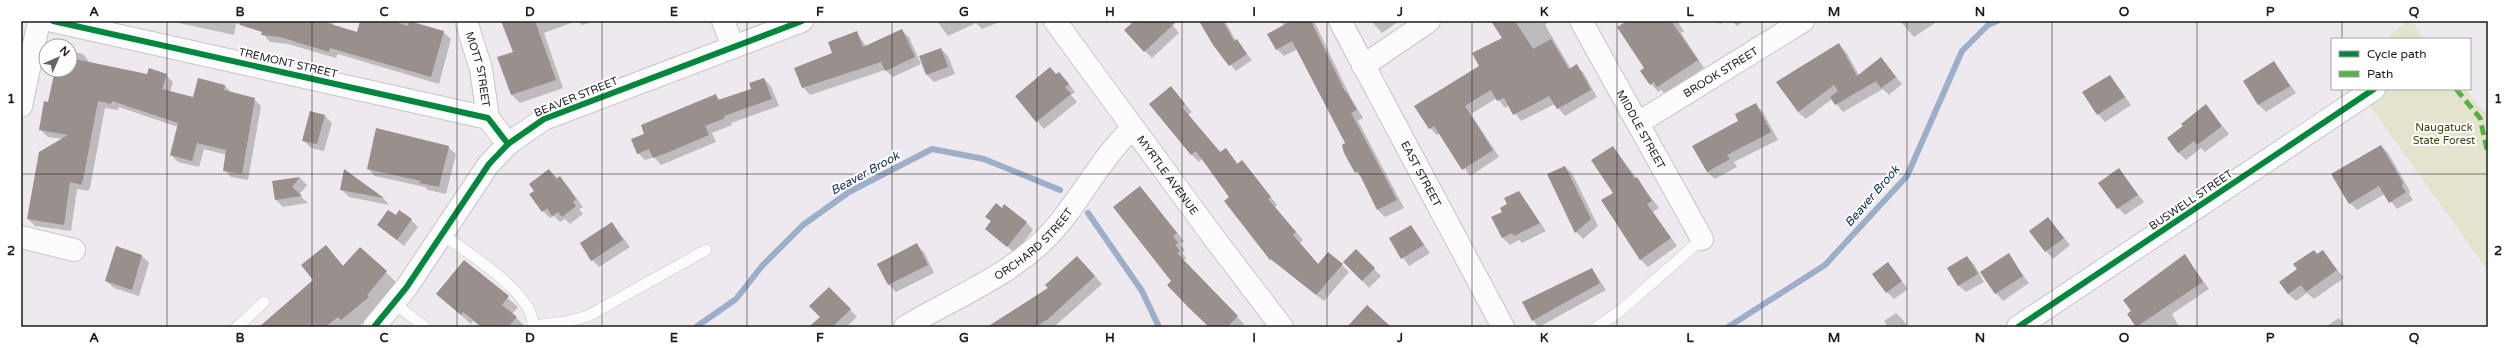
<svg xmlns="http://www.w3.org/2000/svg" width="2509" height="348" viewBox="0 0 2509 348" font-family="'Varela Round',sans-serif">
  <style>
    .green { fill: #e4e4ce }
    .shadow { fill: #0003 }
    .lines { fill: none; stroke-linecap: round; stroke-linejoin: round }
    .stream { stroke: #9daec9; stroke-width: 6 }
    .building { fill: #998f8d }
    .service-casing { stroke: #c9c5c9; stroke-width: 12 }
    .minor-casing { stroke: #c9c5c9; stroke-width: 24 }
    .tertiary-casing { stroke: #c9c5c9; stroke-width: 24 }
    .service { stroke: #fcfcfc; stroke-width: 11 }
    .minor { stroke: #fcfcfc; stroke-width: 22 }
    .tertiary { stroke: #fcfcfc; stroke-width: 22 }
    .quiet { stroke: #55b145; stroke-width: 5; stroke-dasharray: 10 5; stroke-linecap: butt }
    .cycleway-casing { stroke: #fff; stroke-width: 8 }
    .cycleway { stroke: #00873e; stroke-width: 6 }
    .grid { fill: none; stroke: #1d1a1e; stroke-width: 1; stroke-opacity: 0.55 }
    .labels { text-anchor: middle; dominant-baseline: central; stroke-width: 4; stroke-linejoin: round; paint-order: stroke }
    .street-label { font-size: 11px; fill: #1d1a1e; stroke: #fff }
    .park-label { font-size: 11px; fill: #41440d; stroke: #fff }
    .water-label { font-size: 12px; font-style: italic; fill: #113262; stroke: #fff }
    .neatline { fill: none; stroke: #1d1a1e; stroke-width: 1.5 }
    .grid-label { font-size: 13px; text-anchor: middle; font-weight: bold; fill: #1d1a1e }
  </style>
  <rect width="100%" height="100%" fill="#eee9ee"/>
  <!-- green -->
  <g class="green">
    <polygon points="2408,21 2411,21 2425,39 2386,39"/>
    <polygon points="2358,89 2465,89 2484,112 2488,109 2488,271"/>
  </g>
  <!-- shadow -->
  <g class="shadow">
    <polygon points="170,21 243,21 242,25 236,24 234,35"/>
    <polygon points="266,21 334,21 333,26 357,33 361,21 406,21 443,32 451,39 439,84 338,54 336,58 288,44 270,42 263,34"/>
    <polygon points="502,21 576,21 544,33 563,88 520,103 512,95 499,58 514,52"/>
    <polygon points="578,21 596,21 582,25"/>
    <polygon points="937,21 1002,21 982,29 976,23 948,36"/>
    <polygon points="1135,21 1169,21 1179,33 1152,58 1145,51"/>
    <polygon points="1200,21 1225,21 1236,41 1252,60 1236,71 1214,44"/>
    <polygon points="1281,21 1314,21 1350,96 1363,118 1358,121 1404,208 1385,217 1378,210 1363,179 1356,172 1347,143 1298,49 1284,56 1277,49 1284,26"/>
    <polygon points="1371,21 1399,21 1382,33"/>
    <polygon points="1492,21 1550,21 1545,25 1571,69 1576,66 1583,72 1597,97 1565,116 1555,104 1521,121 1509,105 1505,108 1497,98 1471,114 1499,157 1470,176 1440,133 1437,135 1430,128 1503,38"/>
    <polygon points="1624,21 1677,21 1684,31 1681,33 1704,68 1665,94 1661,90 1658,92 1641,71 1645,68"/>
    <polygon points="1716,21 1725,21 1720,24"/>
    <polygon points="1732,21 1744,21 1737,26"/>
    <polygon points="1900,21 1938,21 1914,37"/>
    <polygon points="901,30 909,37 921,64 893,77 885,70 810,95 803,87 857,33 866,46"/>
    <polygon points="1839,45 1846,52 1859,75 1881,59 1902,84 1889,95 1883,89 1843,112 1832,99 1806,119 1798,112"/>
    <polygon points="941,49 948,56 955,74 934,82 927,75 920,57"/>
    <polygon points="70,51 83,54 90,63 148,75 166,75 173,82 170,92 193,98 225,86 232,93 254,99 261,106 248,180 231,177 224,170 227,155 204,149 199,167 178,162 171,155 178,127 119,107 118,110 105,108 90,188 88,191 77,189 71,231 35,226 28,219 63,139 48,137 41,130 56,70 70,70"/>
    <polygon points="2274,62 2296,93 2266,112 2259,105 2245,81"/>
    <polygon points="1056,75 1066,80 1075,92 1071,95 1077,102 1044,129 1016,96"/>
    <polygon points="2110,76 2131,105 2105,122 2098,114"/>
    <polygon points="764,79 771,86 779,106 731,123 732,125 712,133 716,142 661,165 654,157 645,160 638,153 645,134 715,95 721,101 753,89"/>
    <polygon points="1171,87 1192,112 1188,115 1221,153 1226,149 1238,164 1242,162 1249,169 1277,205 1275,207 1303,240 1300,243 1319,265 1342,265 1349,272 1324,301 1270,259 1203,158 1199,162 1192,155 1150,104"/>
    <polygon points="1756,105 1763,112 1778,140 1734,162 1737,167 1715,179 1707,172 1739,121"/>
    <polygon points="2206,106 2229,134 2205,152 2201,148 2186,160 2178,152 2184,126"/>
    <polygon points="311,112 325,116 332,123 324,151 311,148 303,140"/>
    <polygon points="2381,146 2388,153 2410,191 2409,194 2413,200 2397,209 2385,194 2357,210 2350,203"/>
    <polygon points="448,147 456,154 446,194 428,190 425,187 375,176 368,169"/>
    <polygon points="1613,147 1659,208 1653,212 1677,246 1648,267 1641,260 1603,200 1614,193"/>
    <polygon points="1565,167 1572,173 1598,226 1583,239 1576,232 1548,175"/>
    <polygon points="345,170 384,199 389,205 349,197 341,189"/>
    <polygon points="2119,170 2144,202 2125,215 2118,208"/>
    <polygon points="549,171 567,185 583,207 579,209 583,214 570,224 565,219 560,222 554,216 550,218 543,211 535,191"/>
    <polygon points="300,178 307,185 299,195 308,203 283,207 276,200 273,182"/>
    <polygon points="1140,187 1184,241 1180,244 1185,250 1182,253 1186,258 1183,261 1244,324 1241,327 1210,327 1172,281"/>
    <polygon points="1519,192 1546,231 1522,243 1519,240 1510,245 1503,238 1503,212"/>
    <polygon points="1002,209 1026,222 1033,230 1015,253 986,229 992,222 986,217"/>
    <polygon points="396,216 411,220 418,227 404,246 378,225"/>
    <polygon points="2048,218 2070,245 2053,259 2046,251"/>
    <polygon points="612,223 630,247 599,267 592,260"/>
    <polygon points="1411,226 1430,253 1409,266 1390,239"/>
    <polygon points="916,245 924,252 934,273 896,292 889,285 878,264"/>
    <polygon points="326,247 344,267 360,248 398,284 379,309 358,327 260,327 315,280"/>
    <polygon points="117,248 142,256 149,263 139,296 114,288 106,281"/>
    <polygon points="1356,251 1381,276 1369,288 1344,262"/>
    <polygon points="2323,252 2344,278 2314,299 2307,293 2296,301 2288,294"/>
    <polygon points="2008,255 2029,283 2003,301 1996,293"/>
    <polygon points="2185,256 2209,289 2172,314 2179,327 2156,327 2155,325 2152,327 2137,327 2128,315"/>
    <polygon points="1967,257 1974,264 1984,282 1966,292 1958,285"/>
    <polygon points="464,261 518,307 512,314 526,327 481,327 473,321 471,324 437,294"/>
    <polygon points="1084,264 1102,284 1055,326 989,327"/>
    <polygon points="1888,264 1908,289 1894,299 1887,292"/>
    <polygon points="1592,269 1606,290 1539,327 1533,320"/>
    <polygon points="829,288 857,317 846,327 820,327"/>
    <polygon points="1896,313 1903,320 1908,327 1884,327 1887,325 1884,321"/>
    <polygon points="2339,318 2346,327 2325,327"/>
  </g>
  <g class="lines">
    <!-- stream -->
    <g class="stream">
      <polyline points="1088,213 1142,291 1159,327"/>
      <polyline points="696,327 736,299 762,266 803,225 849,192 932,149 984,159 1060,190"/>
      <polyline points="1728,327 1825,265 1907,176 1962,51 1988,25 1997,21"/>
    </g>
  </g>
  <!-- building -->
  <g class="building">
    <polygon points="240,21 321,21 357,32 360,21 392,21 408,26 409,21 444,31 431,77 330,48 329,52 280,37 261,35 262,32 240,25"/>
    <polygon points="501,21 535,21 556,80 511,95 497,57 513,52"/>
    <polygon points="1134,21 1177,21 1144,52 1124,30"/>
    <polygon points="1199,21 1223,21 1234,41 1237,39 1247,54 1229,66 1213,45"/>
    <polygon points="1291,21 1311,21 1345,92 1346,91 1357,110 1351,113 1397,200 1377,210 1358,171 1355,173 1344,153 1342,145 1345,143 1292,41 1276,50 1267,34"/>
    <polygon points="1491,21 1515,21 1533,49 1551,39 1569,69 1577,64 1591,90 1557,109 1549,96 1513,115 1504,98 1497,101 1491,90 1465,106 1493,150 1462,170 1434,126 1429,129 1414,106 1479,66 1472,53 1502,38"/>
    <polygon points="1627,21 1671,21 1698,60 1657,87 1654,82 1650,85 1640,71 1644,68 1617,27"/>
    <polygon points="902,29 915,57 885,71 881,62 802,88 794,68 832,53 828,42 857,31 863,47"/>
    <polygon points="1839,43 1857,76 1881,57 1896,77 1881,88 1876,81 1835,105 1830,97 1838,91 1834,85 1798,112 1776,82"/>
    <polygon points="941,48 948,67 926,75 919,56"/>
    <polygon points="70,58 147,74 149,68 167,74 162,89 193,97 198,78 225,85 224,90 255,98 242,174 223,171 226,150 197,143 192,161 170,155 178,123 112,101 111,104 98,101 83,180 81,185 70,182 64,225 27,219 39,152 68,135 39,130 44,101 48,102 55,70 70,70"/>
    <polygon points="2274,61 2290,86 2258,105 2243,81"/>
    <polygon points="1050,67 1056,74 1059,72 1069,84 1065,87 1071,94 1036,122 1015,96"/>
    <polygon points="2110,75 2125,97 2097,115 2082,92"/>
    <polygon points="764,78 772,99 724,116 725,118 705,126 709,135 669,152 653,158 649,149 637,154 631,139 644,134 641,125 716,94 718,100 751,89 749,83"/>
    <polygon points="1171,86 1185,104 1182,107 1220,152 1226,148 1237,164 1242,160 1271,197 1268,199 1296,232 1293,235 1318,264 1328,252 1343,264 1316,295 1271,259 1270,260 1224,201 1229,197 1196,151 1191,155 1149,104"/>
    <polygon points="1756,103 1771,132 1727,155 1730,159 1707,172 1692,146 1738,121 1735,114"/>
    <polygon points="2206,104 2222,126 2197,145 2194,141 2178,153 2167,138 2183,126 2181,124"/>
    <polygon points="310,111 325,115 317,144 302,141"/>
    <polygon points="376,128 449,146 439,187 419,183 421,181 367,169"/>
    <polygon points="2381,145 2403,183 2402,186 2406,192 2389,203 2379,186 2349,204 2331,174"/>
    <polygon points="1613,146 1635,179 1637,177 1652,201 1647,204 1671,238 1640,260 1601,200 1613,193 1591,160"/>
    <polygon points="1565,166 1591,219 1575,233 1547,174"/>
    <polygon points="2119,168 2138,195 2117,209 2098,183"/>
    <polygon points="344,169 384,198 340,190"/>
    <polygon points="549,169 556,179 560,176 576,199 573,202 576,206 562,217 558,212 552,216 547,208 542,212 529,194 534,191 529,184"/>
    <polygon points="300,177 292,187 302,196 275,200 272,181"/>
    <polygon points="1140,186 1177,233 1173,236 1178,243 1175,245 1180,251 1177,253 1238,316 1227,327 1209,327 1188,307 1167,285 1171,281 1113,207"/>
    <polygon points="1519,191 1540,223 1514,236 1512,233 1502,238 1491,217 1502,212 1500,208 1507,204 1504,198"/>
    <polygon points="996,203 1002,208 1004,204 1027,222 1007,247 985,229 991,221 985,217"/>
    <polygon points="388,210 396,215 399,210 412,219 397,240 377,225"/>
    <polygon points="2048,217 2064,238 2045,252 2029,231"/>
    <polygon points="612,222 623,240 591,261 580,243"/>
    <polygon points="1411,225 1424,245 1401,259 1389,238"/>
    <polygon points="917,243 928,265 888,285 877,264"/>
    <polygon points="326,245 343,266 360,247 387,271 367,295 369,297 341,320 338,317 325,327 259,327 313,280 301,265"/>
    <polygon points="116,246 142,255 132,290 105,281"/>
    <polygon points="1356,249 1375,268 1362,281 1343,262"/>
    <polygon points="2314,250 2317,254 2323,250 2337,270 2306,292 2301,285 2288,294 2279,282 2297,269 2293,264"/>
    <polygon points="2009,253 2023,276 1995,294 1980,272"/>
    <polygon points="2185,254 2203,282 2136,327 2127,314 2131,311 2123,300"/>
    <polygon points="1077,256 1095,276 1048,319 1035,327 987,327 1048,288 1045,285"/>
    <polygon points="1967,256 1978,274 1958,286 1947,268"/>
    <polygon points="464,260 509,296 502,305 517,317 508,327 482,327 463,312 461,315 436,294"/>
    <polygon points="1888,262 1902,281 1886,293 1872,274"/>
    <polygon points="1592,268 1600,283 1532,321 1522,302"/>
    <polygon points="829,287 851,309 832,327 809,327 820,317 809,306"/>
    <polygon points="1367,305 1391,327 1347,327"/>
  </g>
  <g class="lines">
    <defs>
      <g id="service">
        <path d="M442,234C466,252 536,294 533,327"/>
        <polyline points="395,304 425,327"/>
        <polyline points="533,326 566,322 588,316 706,250"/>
        <polyline points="237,327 264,302"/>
        <polyline points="1597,327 1620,311 1702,239"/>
      </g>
      <g id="minor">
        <path id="s1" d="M466,21L481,69L488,118"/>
        <polyline points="723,21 733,47"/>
        <path id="s2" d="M1055,21L1214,238L1282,327"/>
        <path id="s3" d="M1340,21L1503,327"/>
        <path id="s4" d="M1581,21L1702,239"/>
        <polyline points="1363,66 1429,21"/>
        <polyline points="21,106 39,21"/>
        <path id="s5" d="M1638,123L1803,21"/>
        <polyline points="21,237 74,250"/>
        <path id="s6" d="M905,327C953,298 1006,278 1046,238C1079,205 1098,160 1133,128"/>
        <polyline points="2018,327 2374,89"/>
      </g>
      <g id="tertiary">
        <polyline points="53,21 488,118 508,144"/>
        <polyline points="374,327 406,288 489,164 508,144 544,119 802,21"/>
      </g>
    </defs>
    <!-- service casing -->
    <use href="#service" class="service-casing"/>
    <!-- minor casing -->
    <use href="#minor" class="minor-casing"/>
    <!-- tertiary casing -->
    <use href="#tertiary" class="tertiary-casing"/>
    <!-- service -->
    <use href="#service" class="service"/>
    <!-- minor -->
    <use href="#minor" class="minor"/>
    <!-- tertiary -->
    <use href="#tertiary" class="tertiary"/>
    <!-- quiet -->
    <polyline class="quiet" points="2456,89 2480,118 2488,154"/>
    <defs>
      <g id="cycleway">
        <polyline points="53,21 488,118 508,144"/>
        <polyline points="374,327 406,288 489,164 508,144 544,119 802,21"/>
        <polyline points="2018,327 2374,89"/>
      </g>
    </defs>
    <!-- cycleway casing -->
    <use href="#cycleway" class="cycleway-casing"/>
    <!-- cycleway -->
    <use href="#cycleway" class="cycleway"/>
  </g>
  <!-- grid -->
  <path class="grid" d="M167,21V327M312,21V327M457,21V327M602,21V327M747,21V327M892,21V327M1037,21V327M1182,21V327M1327,21V327M1472,21V327M1617,21V327M1762,21V327M1907,21V327M2052,21V327M2197,21V327M2342,21V39M2342,89V327M21,174H2488"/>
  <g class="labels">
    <!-- street labels -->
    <g class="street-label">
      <text transform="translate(288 63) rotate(13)">TREMONT STREET</text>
      <text stroke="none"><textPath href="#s1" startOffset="50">MOTT STREET</textPath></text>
      <text stroke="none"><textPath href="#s5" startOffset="97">BROOK STREET</textPath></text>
      <text transform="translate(576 97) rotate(-22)">BEAVER STREET</text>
      <text stroke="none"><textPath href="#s4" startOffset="124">MIDDLE STREET</textPath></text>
      <text stroke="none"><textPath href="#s3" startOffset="173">EAST STREET</textPath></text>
      <text stroke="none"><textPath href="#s2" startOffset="191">MYRTLE AVENUE</textPath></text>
      <text transform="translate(2191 200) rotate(-34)">BUSWELL STREET</text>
      <text stroke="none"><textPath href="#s6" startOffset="154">ORCHARD STREET</textPath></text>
    </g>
    <!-- park labels -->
    <g class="park-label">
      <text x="2444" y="127">Naugatuck<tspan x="2444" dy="13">State Forest</tspan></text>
    </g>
    <!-- water labels -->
    <g class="water-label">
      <text transform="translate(865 173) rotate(-29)">Beaver Brook</text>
      <text transform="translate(1872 196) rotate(-49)">Beaver Brook</text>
    </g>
  </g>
  <!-- border -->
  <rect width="2509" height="348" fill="none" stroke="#ffffff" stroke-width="44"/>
  <!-- legend -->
  <rect x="2331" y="38" width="140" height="52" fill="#ffffff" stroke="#a5a3a5"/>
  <rect x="2339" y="51" width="20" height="6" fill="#00873e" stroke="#a5a3a5"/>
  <text x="2367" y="58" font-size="12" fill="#1d1a1e">Cycle path</text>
  <rect x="2339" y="71" width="20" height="6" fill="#55b145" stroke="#a5a3a5"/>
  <text x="2367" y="78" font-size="12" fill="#1d1a1e">Path</text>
  <!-- north arrow -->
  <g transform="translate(58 58) rotate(45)"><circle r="19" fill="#ffffff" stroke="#a5a3a5"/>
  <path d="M0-3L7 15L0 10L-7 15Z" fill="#666267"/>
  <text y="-6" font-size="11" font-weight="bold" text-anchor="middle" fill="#1d1a1e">N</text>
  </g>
  <rect x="22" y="22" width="2465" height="304" class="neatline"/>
  <g class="grid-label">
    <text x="94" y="16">A</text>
    <text x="240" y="16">B</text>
    <text x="384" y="16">C</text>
    <text x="530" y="16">D</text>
    <text x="674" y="16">E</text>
    <text x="820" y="16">F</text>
    <text x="964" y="16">G</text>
    <text x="1110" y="16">H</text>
    <text x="1254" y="16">I</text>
    <text x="1400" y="16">J</text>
    <text x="1544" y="16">K</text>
    <text x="1690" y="16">L</text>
    <text x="1834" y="16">M</text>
    <text x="1980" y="16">N</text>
    <text x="2124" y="16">O</text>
    <text x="2270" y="16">P</text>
    <text x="2414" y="16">Q</text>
    <text x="11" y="103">1</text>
    <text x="2498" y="103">1</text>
    <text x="11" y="255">2</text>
    <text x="2498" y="255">2</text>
    <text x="94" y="342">A</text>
    <text x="240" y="342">B</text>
    <text x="384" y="342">C</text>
    <text x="530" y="342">D</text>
    <text x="674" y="342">E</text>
    <text x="820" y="342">F</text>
    <text x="964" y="342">G</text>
    <text x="1110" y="342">H</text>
    <text x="1254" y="342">I</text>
    <text x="1400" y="342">J</text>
    <text x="1544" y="342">K</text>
    <text x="1690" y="342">L</text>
    <text x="1834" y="342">M</text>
    <text x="1980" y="342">N</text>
    <text x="2124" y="342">O</text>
    <text x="2270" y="342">P</text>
    <text x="2414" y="342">Q</text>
  </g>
</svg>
